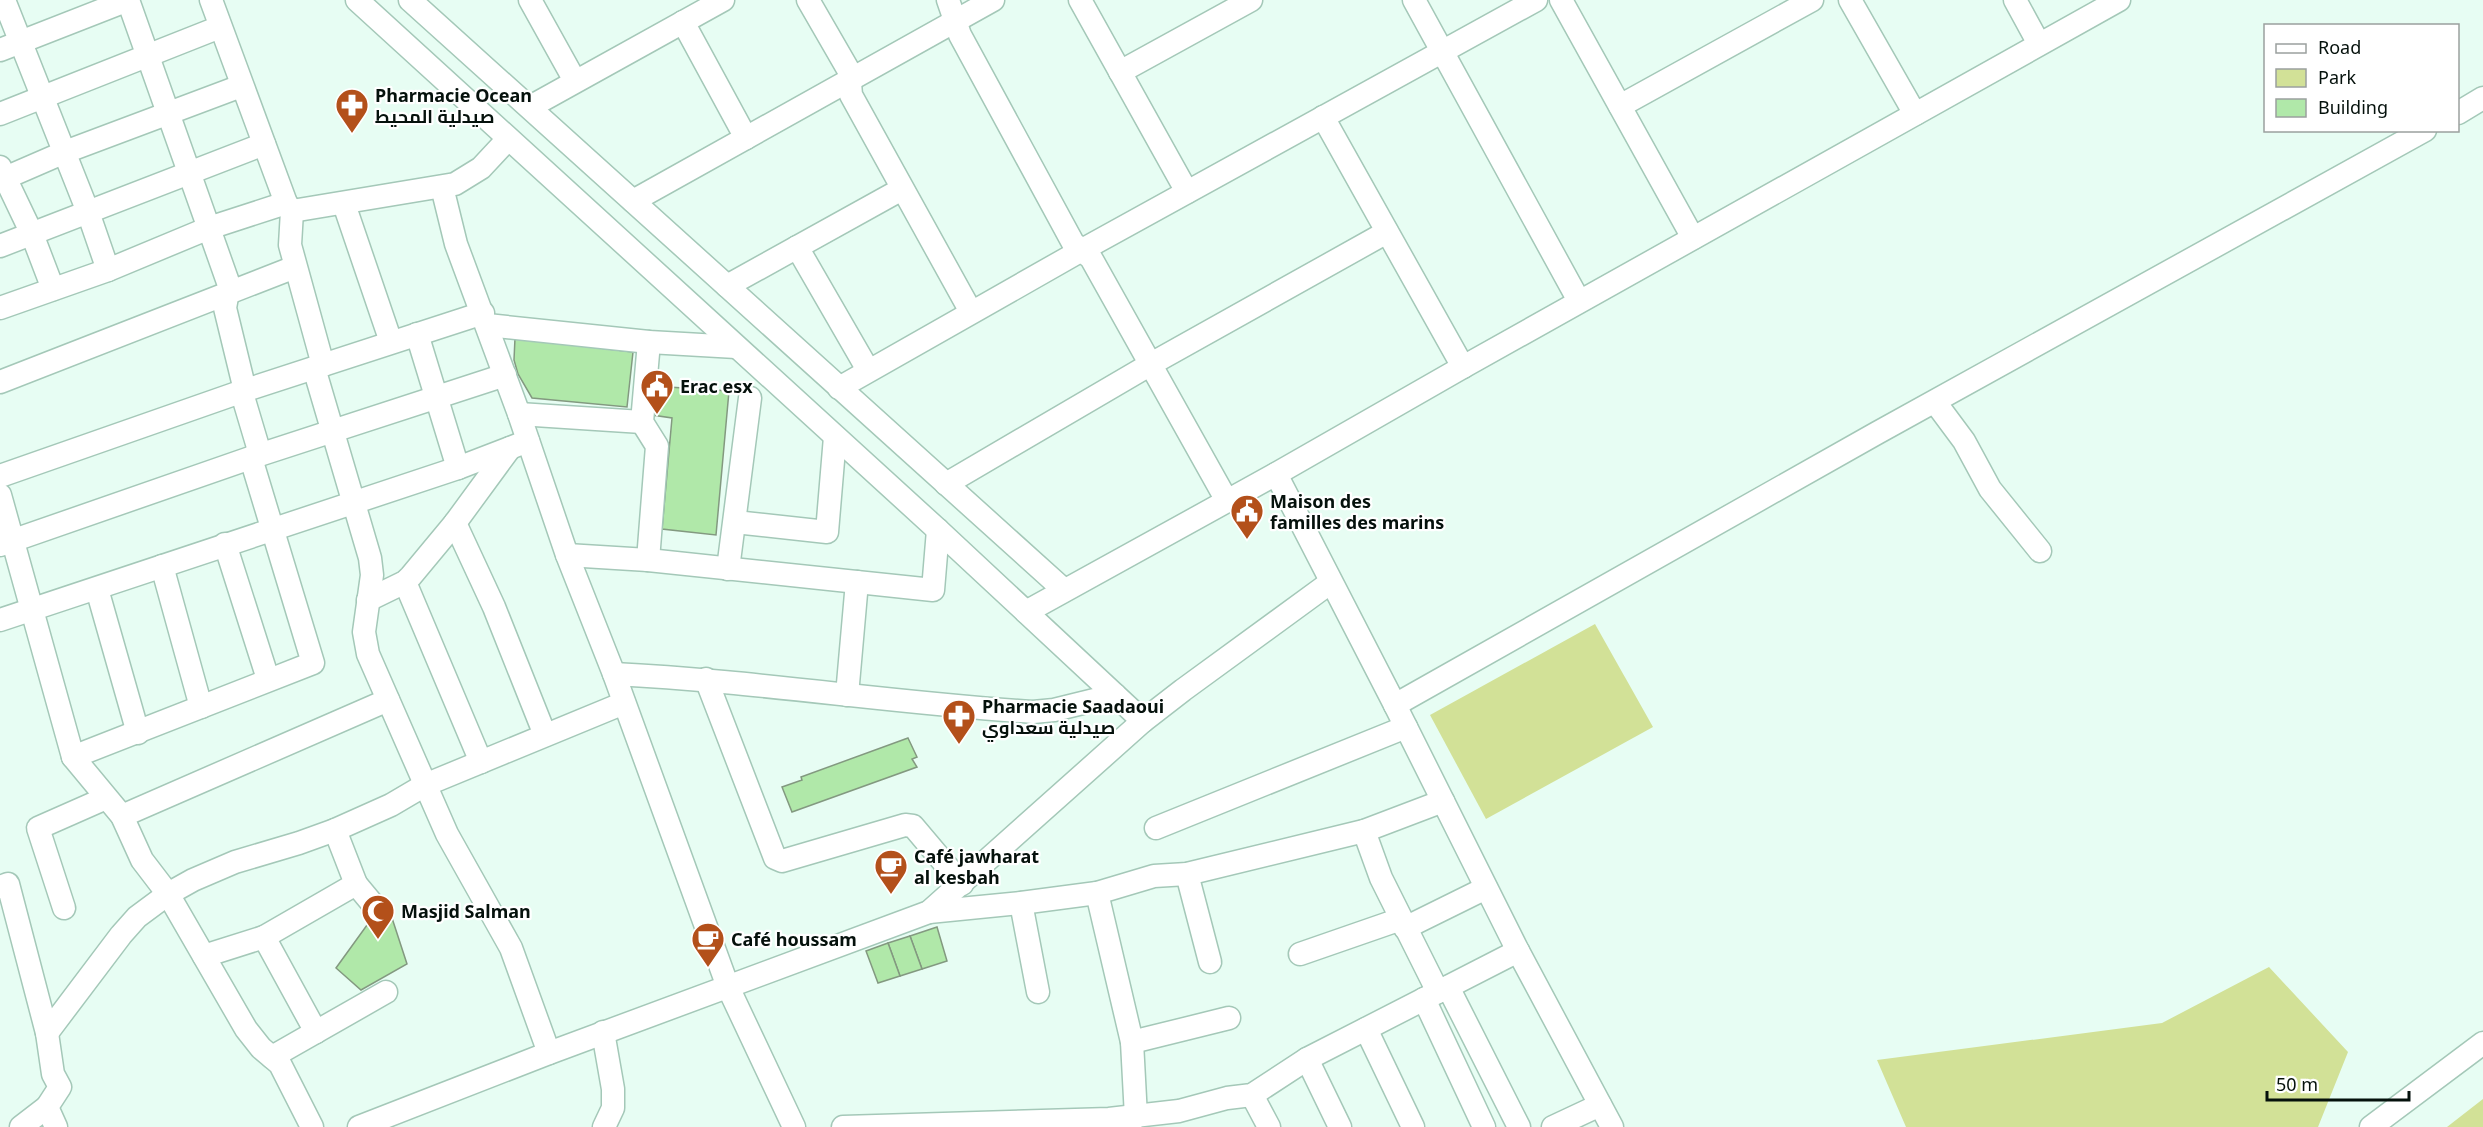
<svg xmlns="http://www.w3.org/2000/svg" width="2483" height="1127" viewBox="0 0 2483 1127" font-family="'Noto Sans',Cairo,sans-serif">
  <style>
    .green { fill: #d2e197 }
    .building { fill: #b0e8a9; stroke: #839980; stroke-width: 1.5 }
    .lines { fill: none; stroke-linecap: round; stroke-linejoin: round }
    .minor-casing { stroke: #a4c8b8; stroke-width: 25 }
    .minor { stroke: #fff; stroke-width: 22 }
    .labels { text-anchor: middle; dominant-baseline: central; stroke-width: 4.5; stroke-linejoin: round; paint-order: stroke }
    .poi-label { font-size: 18px; font-weight: bold; fill: #05110c; stroke: #fff; text-anchor: start }
  </style>
  <rect width="100%" height="100%" fill="#e7fdf3"/>
  <!-- green -->
  <g class="green">
    <polygon points="1595,624 1653,727 1486,819 1430,715"/>
    <polygon points="2269,967 2348,1052 2318,1127 1906,1127 1877,1060 2162,1023"/>
    <polygon points="2483,1099 2483,1127 2447,1127"/>
  </g>
  <!-- building -->
  <g class="building">
    <polygon points="515,338 633,352 627,407 532,398 518,374 514,360"/>
    <polygon points="653,386 729,391 716,535 662,529 672,418 652,415"/>
    <polygon points="908,738 917,757 912,759 917,767 792,812 782,787 802,780 801,777"/>
    <polygon points="375,914 391,915 407,964 361,990 336,968"/>
    <polygon points="937,927 947,961 922,969 910,936"/>
    <polygon points="910,936 922,969 900,976 888,943"/>
    <polygon points="888,943 900,976 878,983 866,951"/>
  </g>
  <g class="lines">
    <defs>
      <g id="minor">
        <polyline points="4,0 88,212 108,270"/>
        <polyline points="211,0 286,203 292,211 290,245 323,365"/>
        <polyline points="357,0 938,530 1143,721"/>
        <polyline points="410,0 1064,590"/>
        <polyline points="530,0 575,81"/>
        <polyline points="808,0 849,71 851,95 971,312"/>
        <polyline points="948,0 960,35 1073,243 1091,258 1227,501"/>
        <polyline points="1080,0 1187,192"/>
        <polyline points="1414,0 1579,301"/>
        <polyline points="1561,0 1693,238"/>
        <polyline points="1850,0 1915,114"/>
        <polyline points="2015,0 2039,44"/>
        <polyline points="683,22 746,138"/>
        <polyline points="0,50 128,0"/>
        <polyline points="1120,72 1251,0"/>
        <polyline points="1620,106 1812,0"/>
        <polyline points="530,107 723,0"/>
        <polyline points="2458,113 2483,98"/>
        <polyline points="0,114 220,27"/>
        <polyline points="1323,117 1463,367"/>
        <polyline points="0,167 32,234 53,289"/>
        <polyline points="5,178 65,152 241,86"/>
        <polyline points="442,187 456,244 519,414 567,555 614,674 728,987 794,1127"/>
        <polyline points="633,201 993,0"/>
        <polyline points="344,204 391,342"/>
        <polyline points="292,211 455,184 481,168 508,139"/>
        <polyline points="0,246 264,144"/>
        <polyline points="797,247 868,370"/>
        <polyline points="727,286 902,189"/>
        <polyline points="0,308 108,270 209,228 286,203"/>
        <polyline points="487,325 649,342 736,347"/>
        <polyline points="417,334 458,468"/>
        <polyline points="314,368 370,558 372,575 364,632 368,654 447,834 511,948 549,1053"/>
        <polyline points="0,382 295,267"/>
        <polyline points="839,388 1082,250 1536,0"/>
        <polyline points="1935,402 1964,441 1990,489 2040,551"/>
        <polyline points="519,414 642,422"/>
        <polyline points="1276,474 1395,705 1518,951 1612,1127"/>
        <polyline points="0,476 243,391 483,313"/>
        <polyline points="946,484 1151,364 1387,232"/>
        <polyline points="0,495 73,757 122,816 142,860 168,894 246,1029 261,1048 280,1064 312,1127"/>
        <polyline points="735,522 827,532 835,437"/>
        <polyline points="455,523 494,607 545,735"/>
        <polyline points="225,544 268,679"/>
        <polyline points="0,545 256,456 505,375"/>
        <polyline points="567,555 648,560 933,590 938,530"/>
        <polyline points="648,560 657,446 642,422 649,342"/>
        <polyline points="162,566 201,707"/>
        <polyline points="728,569 750,398"/>
        <polyline points="405,582 481,762"/>
        <polyline points="97,589 138,733"/>
        <polyline points="368,600 405,582 411,576 455,523 510,448"/>
        <polyline points="1026,612 1276,474 1463,367 2119,0"/>
        <polyline points="0,620 458,468 528,441"/>
        <path d="M614,674C754,681 893,703 1033,712L1054,710L1115,695"/>
        <polyline points="706,679 775,858 782,861 905,825 913,826 962,884"/>
        <polyline points="847,695 857,582"/>
        <polyline points="1395,705 1877,433 2425,130"/>
        <polyline points="73,757 313,663 253,465 258,447 244,400 243,382 225,308 229,285 128,0"/>
        <polyline points="122,816 388,700"/>
        <polyline points="1156,828 1406,727"/>
        <polyline points="1364,831 1381,878 1438,992"/>
        <polyline points="1187,874 1210,962"/>
        <polyline points="356,884 376,908"/>
        <polyline points="0,887 8,884 47,1033 53,1074 60,1087 47,1107 56,1127"/>
        <polyline points="1097,893 1132,1042 1136,1117"/>
        <polyline points="1021,903 1038,992"/>
        <polyline points="64,908 38,828 106,798"/>
        <polyline points="929,912 1021,903 1097,893 1154,876 1187,874 1364,831 1443,801"/>
        <polyline points="1405,928 1486,888"/>
        <polyline points="1300,954 1401,919"/>
        <polyline points="204,956 264,937"/>
        <polyline points="1448,987 1519,1127"/>
        <polyline points="1424,999 1484,1127"/>
        <polyline points="1366,1029 1413,1127"/>
        <polyline points="316,1032 264,937 356,884 335,830"/>
        <polyline points="603,1032 613,1089 613,1108 604,1127"/>
        <polyline points="47,1033 121,935 137,917 168,894 193,880 235,862 299,843 335,830 391,805 425,785 624,703"/>
        <polyline points="1132,1042 1229,1018"/>
        <polyline points="272,1057 386,992"/>
        <polyline points="1307,1059 1340,1127"/>
        <polyline points="1252,1095 1269,1127"/>
        <polyline points="21,1127 47,1107"/>
        <polyline points="359,1127 549,1053 929,912 1143,721 1183,690 1331,582"/>
        <polyline points="843,1127 1109,1119 1179,1111 1227,1098 1252,1095 1307,1059 1518,951"/>
        <polyline points="1553,1127 1600,1105"/>
        <polyline points="2371,1127 2483,1043"/>
      </g>
    </defs>
    <!-- minor casing -->
    <use href="#minor" class="minor-casing"/>
    <!-- minor -->
    <use href="#minor" class="minor"/>
  </g>
  <!-- icons -->
  <defs>
    <symbol id="pharmacy-pin" viewBox="-11 -11 22 30"><path d="M0 17L-7.5 6A9.5 9.5 0 1 1 7.5 6Z" fill="#b3501a" stroke="#fff"/><path d="M-2-6h4v4h4v4h-4v4h-4v-4h-4v-4h4Z" fill="#fff"/></symbol>
    <symbol id="civic-pin" viewBox="-11 -11 22 30"><path d="M0 17L-7.5 6A9.5 9.5 0 1 1 7.5 6Z" fill="#b3501a" stroke="#fff"/><path d="M-.6-6.5H3V-4.5H.6V-3L4-1V1h2V6H-6V1h2V-1L-.6-3ZM-1.2 2.5V6h2.4V2.5Z" fill="#fff"/></symbol>
    <symbol id="cafe-pin" viewBox="-11 -11 22 30"><path d="M0 17L-7.5 6A9.5 9.5 0 1 1 7.5 6Z" fill="#b3501a" stroke="#fff"/><path d="M-5.5-4.5H6V0H3Q3 3.5 0 3.5H-2.5Q-5.5 3.5-5.5 0ZM3-3.2v2h1.7v-2ZM-6 4.5H4V6H-6Z" fill="#fff"/></symbol>
    <symbol id="mosque-pin" viewBox="-11 -11 22 30"><path d="M0 17L-7.5 6A9.5 9.5 0 1 1 7.5 6Z" fill="#b3501a" stroke="#fff"/><path d="M3.5-4.9A6 6 0 1 0 3.5 4.9A5 5 0 1 1 3.5-4.9Z" fill="#fff"/></symbol>
  </defs>
  <g fill-rule="evenodd">
    <use href="#pharmacy-pin" x="333" y="86" width="38" height="52"/>
    <use href="#civic-pin" x="638" y="367" width="38" height="52"/>
    <use href="#civic-pin" x="1228" y="492" width="38" height="52"/>
    <use href="#pharmacy-pin" x="940" y="697" width="38" height="52"/>
    <use href="#cafe-pin" x="872" y="847" width="38" height="52"/>
    <use href="#mosque-pin" x="359" y="892" width="38" height="52"/>
    <use href="#cafe-pin" x="689" y="920" width="38" height="52"/>
  </g>
  <g class="labels">
    <!-- poi labels -->
    <g class="poi-label">
      <text x="375" y="95">Pharmacie Ocean<tspan x="375" dy="21">صيدلية المحيط</tspan></text>
      <text x="680" y="386">Erac esx</text>
      <text x="1270" y="501">Maison des<tspan x="1270" dy="21">familles des marins</tspan></text>
      <text x="982" y="706">Pharmacie Saadaoui<tspan x="982" dy="21">صيدلية سعداوي</tspan></text>
      <text x="914" y="856">Café jawharat<tspan x="914" dy="21">al kesbah</tspan></text>
      <text x="401" y="911">Masjid Salman</text>
      <text x="731" y="939">Café houssam</text>
    </g>
  </g>
  <!-- legend -->
  <rect x="2264" y="24" width="195" height="108" fill="#ffffff" stroke="#9ba09e" stroke-width="1.5"/>
  <rect x="2276" y="44" width="30" height="9" fill="#ffffff" stroke="#9ba09e" stroke-width="1.5"/>
  <text x="2318" y="54" font-size="18" fill="#05110c">Road</text>
  <rect x="2276" y="69" width="30" height="18" fill="#d2e197" stroke="#9ba09e" stroke-width="1.5"/>
  <text x="2318" y="84" font-size="18" fill="#05110c">Park</text>
  <rect x="2276" y="99" width="30" height="18" fill="#b0e8a9" stroke="#9ba09e" stroke-width="1.5"/>
  <text x="2318" y="114" font-size="18" fill="#05110c">Building</text>
  <!-- scale -->
  <path d="M2267 1091v9h142v-9" fill="none" stroke="#05110c" stroke-width="3"/>
  <text x="2276" y="1091" font-size="18" fill="#05110c" stroke="#ffffff" stroke-width="4.5" paint-order="stroke">50 m</text>
</svg>
